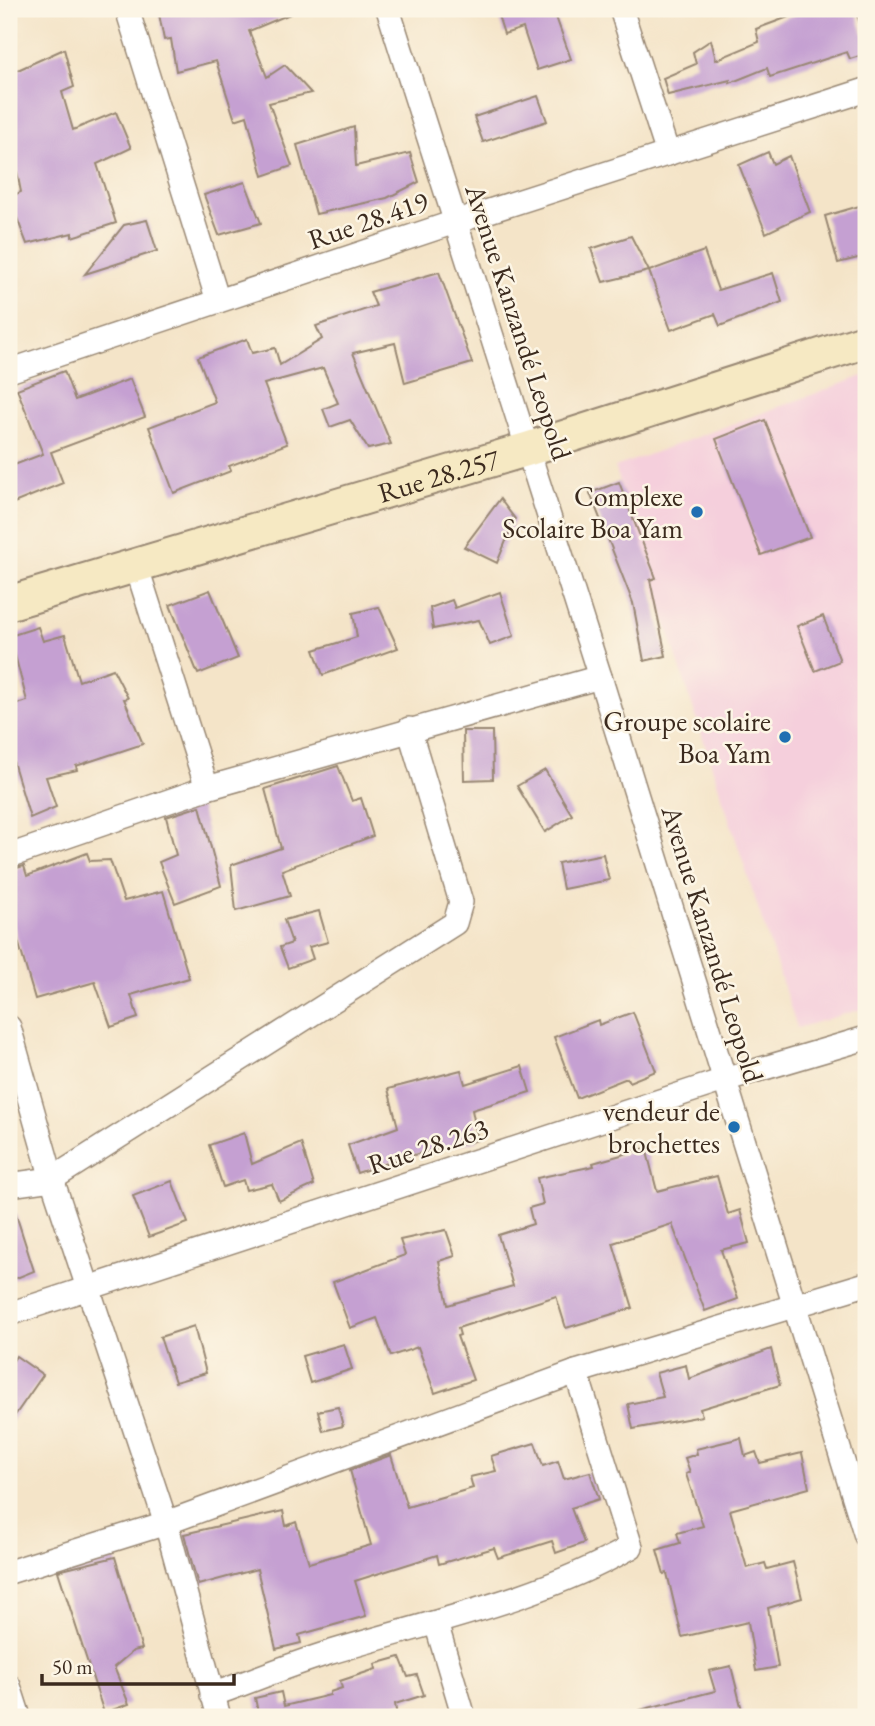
<svg xmlns="http://www.w3.org/2000/svg" width="875" height="1726" viewBox="0 0 875 1726" font-family="'EB Garamond',serif">
  <style>
    .built { fill: #f5cfdc }
    .building { fill: #c5a0d2 }
    .lines { fill: none; stroke-linecap: round; stroke-linejoin: round }
    .street-casing { stroke: #988773; stroke-width: 26 }
    .secondary-casing { stroke: #988773; stroke-width: 37 }
    .street { stroke: #fff; stroke-width: 23 }
    .secondary { stroke: #f6e9c3; stroke-width: 33 }
    .poi-dot { fill: #1f6fb2; stroke: #fcf5e5; stroke-width: 2.5 }
    .labels { text-anchor: middle; dominant-baseline: central; stroke-width: 5; stroke-linejoin: round; paint-order: stroke }
    .street-label { font-size: 28px; fill: #3b2a1e; stroke: #fcf5e5 }
    .poi-label { font-size: 28px; fill: #3b2a1e; stroke: #fcf5e5; text-anchor: end }
  </style>
  <rect width="100%" height="100%" fill="#fcf5e5"/>
  <filter id="ink" filterUnits="userSpaceOnUse"><feTurbulence type="fractalNoise" baseFrequency=".0143" numOctaves="2"/><feDisplacementMap in="SourceGraphic" scale="14" xChannelSelector="R" yChannelSelector="G"/><feConvolveMatrix kernelMatrix="1 2 1 2 8 2 1 2 1" color-interpolation-filters="sRGB"/></filter>
  <filter id="wash" filterUnits="userSpaceOnUse"><feTurbulence type="fractalNoise" baseFrequency=".00686" numOctaves="4" result="noise"/><feDisplacementMap in="SourceGraphic" scale="28" xChannelSelector="R" yChannelSelector="G"/><feGaussianBlur stdDeviation="1.57" result="paint"/><feColorMatrix in="noise" values="0 0 0 0 0 0 0 0 0 0 0 0 0 0 0 0 0 1.4 0 .05"/><feComposite in="paint" operator="in"/></filter>
  <g filter="url(#wash)">
    <rect width="100%" height="100%" fill="#f4e4c8"/>
    <!-- built -->
    <polygon class="built" points="866,375 866,1008 797,1028 615,467"/>
    <g id="blocks">
      <!-- building -->
      <g class="building">
        <polygon points="158,9 302,9 249,31 267,77 285,65 311,93 269,103 292,166 263,176 247,116 235,120 216,61 176,71 171,39 164,40"/>
        <polygon points="496,9 569,9 569,13 556,17 571,59 537,70 523,28 504,34"/>
        <polygon points="810,9 855,9 866,42 866,54 850,59 847,52 770,77 767,68 730,83 730,80 668,95 663,78 696,64 693,52 711,40 716,60 759,42 756,29"/>
        <polygon points="64,49 74,87 62,92 73,130 116,112 131,148 97,164 116,223 72,237 72,233 27,244 9,197 21,192 9,132 9,74"/>
        <polygon points="538,96 547,121 483,142 474,117"/>
        <polygon points="354,127 356,166 410,153 419,182 387,198 316,214 297,145"/>
        <polygon points="768,152 773,164 789,156 810,212 766,233 739,165"/>
        <polygon points="245,182 261,223 219,235 204,195"/>
        <polygon points="866,204 866,256 838,263 825,216"/>
        <polygon points="147,220 157,251 85,274 124,225"/>
        <polygon points="631,236 649,271 603,282 591,249"/>
        <polygon points="704,251 718,290 773,273 782,302 720,326 715,314 671,330 649,271"/>
        <polygon points="439,272 472,363 405,383 395,343 353,353 391,444 368,449 350,420 330,427 323,409 338,403 323,368 264,384 287,444 229,466 231,471 174,493 149,427 215,402 198,357 247,339 252,353 275,348 280,365 322,339 316,326 376,306 370,292"/>
        <polygon points="64,371 75,400 130,379 145,417 51,452 63,483 9,505 9,467 43,454 17,389"/>
        <polygon points="765,420 810,537 761,555 716,439"/>
        <polygon points="619,482 656,578 650,580 666,656 644,661 633,603 590,493"/>
        <polygon points="500,499 515,519 497,563 464,547"/>
        <polygon points="210,590 238,658 198,674 170,605"/>
        <polygon points="500,592 514,636 490,645 479,620 433,629 430,608 452,600 455,608"/>
        <polygon points="379,607 398,648 323,675 314,650 357,637 353,613"/>
        <polygon points="823,616 840,661 815,671 797,626"/>
        <polygon points="38,627 43,641 65,635 79,681 113,669 128,698 124,699 143,744 76,766 77,770 46,777 56,807 30,818 9,748 9,706 27,701 10,636"/>
        <polygon points="463,731 492,731 493,779 464,780"/>
        <polygon points="338,766 352,801 361,798 373,836 282,870 290,896 236,911 231,865 281,848 265,789"/>
        <polygon points="545,770 572,815 545,832 517,786"/>
        <polygon points="200,806 221,886 175,903 159,862 176,855 166,817"/>
        <polygon points="87,853 90,861 110,860 124,901 163,891 189,978 131,995 138,1018 111,1027 95,982 35,999 9,910 9,870 24,866 27,876"/>
        <polygon points="603,854 609,880 563,889 558,863"/>
        <polygon points="319,911 328,942 309,947 313,959 288,968 280,947 292,943 284,920"/>
        <polygon points="633,1012 656,1071 629,1082 627,1078 577,1098 554,1037 598,1020 599,1025"/>
        <polygon points="522,1066 530,1092 472,1110 478,1140 405,1157 357,1173 348,1145 398,1127 388,1089 461,1070 465,1084"/>
        <polygon points="244,1133 252,1164 301,1143 314,1185 279,1201 272,1184 246,1190 243,1180 223,1187 209,1145"/>
        <polygon points="646,1148 657,1191 717,1176 728,1214 740,1210 749,1243 721,1250 738,1299 705,1311 672,1224 613,1243 633,1308 566,1328 556,1296 458,1328 460,1335 457,1336 473,1380 435,1393 418,1347 391,1356 377,1318 350,1328 333,1282 405,1255 400,1240 446,1230 455,1256 439,1261 448,1305 513,1286 498,1235 533,1224 529,1208 543,1204 537,1178 594,1166 593,1163"/>
        <polygon points="172,1181 188,1223 149,1237 133,1196"/>
        <polygon points="13,1205 34,1271 9,1281 9,1206"/>
        <polygon points="194,1326 206,1373 175,1382 160,1337"/>
        <polygon points="344,1344 352,1369 310,1383 302,1356"/>
        <polygon points="771,1349 780,1385 700,1409 702,1416 633,1429 628,1404 663,1397 656,1373 686,1365 689,1379"/>
        <polygon points="16,1356 43,1375 9,1424 9,1367"/>
        <polygon points="338,1407 343,1426 323,1431 318,1411"/>
        <polygon points="741,1438 745,1456 756,1452 760,1463 802,1453 809,1488 730,1510 747,1568 765,1563 767,1569 793,1562 802,1598 768,1608 778,1667 756,1671 748,1622 682,1637 667,1573 664,1574 657,1550 680,1543 677,1533 703,1526 686,1474 690,1472 685,1458 697,1454 696,1449"/>
        <polygon points="535,1443 543,1466 558,1461 564,1479 590,1472 599,1499 571,1508 584,1543 556,1553 552,1541 498,1558 494,1548 439,1564 437,1555 355,1581 366,1616 299,1635 301,1643 276,1649 257,1569 198,1585 184,1534 283,1511 286,1526 296,1522 309,1563 371,1545 350,1470 391,1455 407,1507 473,1488 470,1477 496,1471 491,1456"/>
        <polygon points="115,1557 142,1649 133,1651 114,1667 129,1704 104,1713 58,1571"/>
        <polygon points="400,1657 408,1677 417,1675 424,1695 395,1704 397,1717 259,1717 255,1698 281,1692 284,1706 330,1695 330,1692 342,1688 340,1681 376,1669 375,1664"/>
        <polygon points="731,1666 743,1714 730,1717 641,1717 640,1710 715,1691 709,1671"/>
      </g>
    </g>
  </g>
  <g filter="url(#ink)">
    <use href="#blocks" fill-opacity="0" stroke="#988773" stroke-width="2"/>
    <g class="lines">
      <defs>
        <g id="street">
          <polyline points="127,9 218,301"/>
          <polyline points="388,9 600,677 866,1536"/>
          <polyline points="621,9 668,154"/>
          <polyline points="9,371 455,222 866,90"/>
          <polyline points="136,565 207,788"/>
          <polyline points="9,856 207,788 600,677"/>
          <polyline points="9,1027 52,1179 166,1523 219,1717"/>
          <polyline points="9,1185 52,1179 455,923 461,902 409,729"/>
          <polyline points="9,1314 724,1080 866,1038"/>
          <polyline points="9,1572 166,1523 576,1372 866,1284"/>
          <polyline points="436,1623 464,1717"/>
          <polyline points="9,1686 19,1717"/>
          <path d="M212,1695C251,1681 289,1665 328,1653C430,1622 538,1600 631,1547L576,1372"/>
        </g>
        <g id="secondary">
          <path id="s1" d="M9,603L528,449L866,341"/>
        </g>
      </defs>
      <!-- street casing -->
      <use href="#street" class="street-casing"/>
      <!-- secondary casing -->
      <use href="#secondary" class="secondary-casing"/>
      <!-- street -->
      <use href="#street" class="street"/>
      <!-- secondary -->
      <use href="#secondary" class="secondary"/>
    </g>
  </g>
  <!-- markers -->
  <g class="poi-dot">
    <circle cx="697" cy="512" r="7"/>
    <circle cx="785" cy="737" r="7"/>
    <circle cx="734" cy="1127" r="7"/>
  </g>
  <g class="labels">
    <!-- street labels -->
    <g class="street-label">
      <text transform="translate(368 220) rotate(-19)">Rue 28.419</text>
      <text transform="translate(519 322) rotate(72)">Avenue Kanzandé Leopold</text>
      <text stroke="none"><textPath href="#s1" startOffset="448">Rue 28.257</textPath></text>
      <text transform="translate(713 944) rotate(73)">Avenue Kanzandé Leopold</text>
      <text transform="translate(428 1146) rotate(-18)">Rue 28.263</text>
    </g>
    <!-- poi labels -->
    <g class="poi-label">
      <text x="683" y="496">Complexe<tspan x="683" dy="32">Scolaire Boa Yam</tspan></text>
      <text x="771" y="721">Groupe scolaire<tspan x="771" dy="32">Boa Yam</tspan></text>
      <text x="720" y="1111">vendeur de<tspan x="720" dy="32">brochettes</tspan></text>
    </g>
  </g>
  <!-- margin -->
  <rect width="875" height="1726" fill="none" stroke="#fcf5e5" stroke-width="35"/>
  <!-- scale -->
  <path d="M42 1674v10h192v-10" fill="none" stroke="#3b2a1e" stroke-width="3.5"/>
  <text x="52" y="1674" font-size="21" fill="#3b2a1e" stroke="#fcf5e5" stroke-width="5" paint-order="stroke">50 m</text>
</svg>
